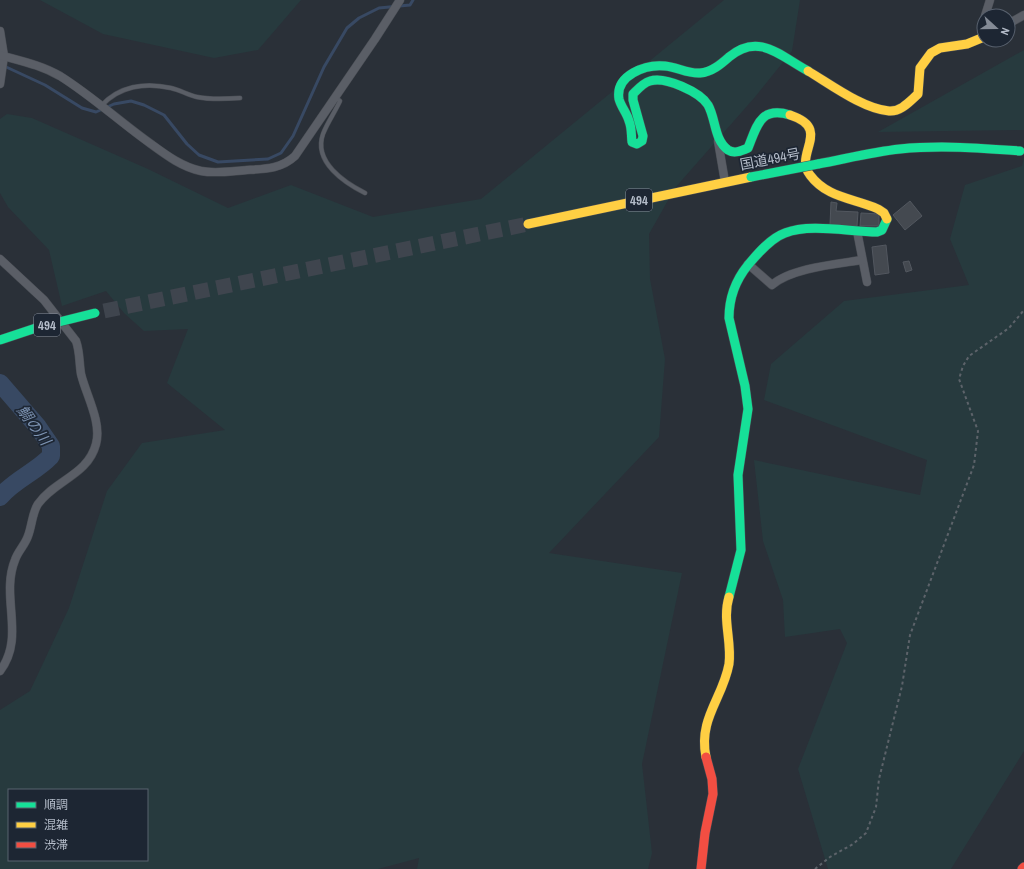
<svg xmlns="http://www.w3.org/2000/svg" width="1024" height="869" viewBox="0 0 1024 869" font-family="'Archivo Narrow','Noto Sans JP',sans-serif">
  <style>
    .green { fill: #273a3e; fill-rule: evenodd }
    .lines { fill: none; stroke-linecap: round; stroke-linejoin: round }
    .stream { stroke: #384963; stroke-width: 3 }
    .river { stroke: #384963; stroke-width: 18 }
    .building { fill: #444950; stroke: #52575f }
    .highway-tunnel { stroke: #3f454e; stroke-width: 15; stroke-dasharray: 15 8; stroke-linecap: butt }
    .lane-casing { stroke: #484c53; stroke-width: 5 }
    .street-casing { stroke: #484c53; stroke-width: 9 }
    .fast-casing { stroke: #484c53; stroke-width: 10 }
    .slow-casing { stroke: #484c53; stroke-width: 10 }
    .jam-casing { stroke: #484c53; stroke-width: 10 }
    .path { stroke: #5d636a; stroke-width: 2; stroke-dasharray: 3 3; stroke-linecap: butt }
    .lane { stroke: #5a5e66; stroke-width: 4 }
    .street { stroke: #5a5e66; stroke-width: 8 }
    .fast { stroke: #16e098; stroke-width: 9 }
    .slow { stroke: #ffcf43; stroke-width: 9 }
    .jam { stroke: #f24e42; stroke-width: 9 }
    .fast-bridge-casing { stroke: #474c53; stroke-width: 10; stroke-linecap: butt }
    .fast-bridge { stroke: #16e098; stroke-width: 9 }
    .labels { text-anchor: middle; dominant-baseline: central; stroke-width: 3.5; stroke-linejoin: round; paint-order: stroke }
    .shield { fill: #1d2633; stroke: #878f9c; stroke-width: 1 }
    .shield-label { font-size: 13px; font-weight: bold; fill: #b4bcc9 }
    .street-label { font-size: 14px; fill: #b4bcc9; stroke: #1d2633 }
    .water-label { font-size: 15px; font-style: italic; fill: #7c92b1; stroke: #1d2633 }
  </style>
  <rect width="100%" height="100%" fill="#2a3038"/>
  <!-- green -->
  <g class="green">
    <polygon points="40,0 301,0 258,50 214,58 103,34"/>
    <path d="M724,0H800L792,51L755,97L675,188L649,234L650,279L665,359L659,437L549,553L682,573L642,764L652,853L648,869H417L419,858L378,869H0V710L30,691L69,608L107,491L142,443L225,430L167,383L188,329L144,331L124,313L106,291L62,306L49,250L8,207L0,193V119L7,114L32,118L148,169L228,208L291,185L373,217L481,199ZM9,790H147V860H9Z"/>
    <polygon points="1024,50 1024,130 878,132"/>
    <polygon points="1024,157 1024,751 951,869 828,869 798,769 847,643 840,629 785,637 783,600 763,541 754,460 920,495 927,460 764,400 771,364 844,301 969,285 950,239 965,185 1022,166"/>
  </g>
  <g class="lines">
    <!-- stream -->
    <polyline class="stream" points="4,66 45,85 82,108 96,112 114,104 131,101 144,105 164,115 187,144 199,155 218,162 268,159 281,153 293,136 324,67 347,28 359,18 379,8 410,5 413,0"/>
    <!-- river -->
    <path class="river" d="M0,383L38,427L51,446V456C36,472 14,480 0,497"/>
  </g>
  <!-- building -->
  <g class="building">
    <polygon points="910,201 922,216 905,230 893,215"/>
    <polygon points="831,202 837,203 836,211 858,212 857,226 830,225"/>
    <polygon points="861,213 879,214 879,226 860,226"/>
    <polygon points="886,245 889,273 875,275 872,247"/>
    <polygon points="909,261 912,270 906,272 903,262"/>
  </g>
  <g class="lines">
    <!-- highway-tunnel -->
    <polyline class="highway-tunnel" points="104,311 528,224"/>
    <defs>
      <g id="lane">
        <path d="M335,97L340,101C335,112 327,123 323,134C313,162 345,183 365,193"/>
        <path d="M101,106C119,86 145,82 171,88C180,90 188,95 197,97C212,100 226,99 240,98"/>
      </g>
      <g id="street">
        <polyline points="985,16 990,0"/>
        <polyline points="1008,24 1024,15"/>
        <polyline points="0,31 4,56 0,84"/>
        <path d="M0,55C21,61 41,65 60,76C92,96 120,122 151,144C166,155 182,167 201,171C216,174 232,171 247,170C265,169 281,169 295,156L375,39L400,0"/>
        <polyline points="718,141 725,182"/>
        <polyline points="857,231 867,282"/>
        <path d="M0,259L44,300L76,341C80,352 79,362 81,374C86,395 102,422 96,444C88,475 55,480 38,504C32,513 32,526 28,536C25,545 18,551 15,560C0,597 26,637 0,671"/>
        <path d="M748,264L772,285C791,268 837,264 862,260"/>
      </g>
      <g id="fast">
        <path d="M790,115C760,106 757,126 748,148C741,151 734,154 728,150C714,140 716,119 708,105C700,92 665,76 650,81C643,83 638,89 633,94V100L643,136L642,141L637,144L632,142C631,135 632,128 629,121C627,113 621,107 619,99C615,75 646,64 665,66C677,67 688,74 700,73C712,72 721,64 729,57C759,32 780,56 808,71"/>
        <path d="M818,164C845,159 872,152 900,149C940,145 980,148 1020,151"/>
        <path d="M729,597L741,550L738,475L748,409L745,386L729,318C729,297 735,281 748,265C758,253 771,238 785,233C810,223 850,232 877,232L882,230L887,219"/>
      </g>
      <g id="slow">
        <path d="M808,71C830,84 863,109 889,111C901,112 910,101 918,94L920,68L931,53L940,48L967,44L984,37"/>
        <path d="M790,115C833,129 793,154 810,175C827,198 853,198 878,209L884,213L887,219"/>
        <polyline points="528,224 751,177"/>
        <path d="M706,757C698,719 723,698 729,664C732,641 722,619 729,597"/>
      </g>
      <g id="jam">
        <polyline points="701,869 705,833 713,794 712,779 706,757"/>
        <polyline points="1022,869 1024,867"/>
      </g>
    </defs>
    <!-- lane casing -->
    <use href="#lane" class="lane-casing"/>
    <!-- street casing -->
    <use href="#street" class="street-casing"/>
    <!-- fast casing -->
    <use href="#fast" class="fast-casing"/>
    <!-- slow casing -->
    <use href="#slow" class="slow-casing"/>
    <!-- jam casing -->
    <use href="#jam" class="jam-casing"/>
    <!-- path -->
    <polyline class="path" points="815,869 830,857 853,844 866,833 876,807 879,779 902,686 910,635 974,465 978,431 959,379 963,366 969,356 1009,328 1024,310"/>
    <!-- lane -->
    <use href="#lane" class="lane"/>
    <!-- street -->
    <use href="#street" class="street"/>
    <!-- fast -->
    <use href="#fast" class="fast"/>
    <!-- slow -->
    <use href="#slow" class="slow"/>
    <!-- jam -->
    <use href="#jam" class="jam"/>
    <defs>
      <g id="fast-bridge">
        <polyline points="751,177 818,164"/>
        <polyline points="0,340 39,327 95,313"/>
      </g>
    </defs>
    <!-- fast-bridge casing -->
    <use href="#fast-bridge" class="fast-bridge-casing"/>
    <!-- fast-bridge -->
    <use href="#fast-bridge" class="fast-bridge"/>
  </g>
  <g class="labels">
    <!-- shield labels -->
    <g class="shield">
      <rect x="626" y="189" width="26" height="22" rx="3"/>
      <rect x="34" y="314" width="26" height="22" rx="3"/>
    </g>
    <g class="shield-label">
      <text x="639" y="200">494</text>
      <text x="47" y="325">494</text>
    </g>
    <!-- street labels -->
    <g class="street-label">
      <text transform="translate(770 159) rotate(-11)">国道494号</text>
    </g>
    <!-- water labels -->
    <g class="water-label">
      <text transform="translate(34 425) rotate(54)">鯛の川</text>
    </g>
  </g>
  <!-- legend -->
  <rect x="8" y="789" width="140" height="72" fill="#1d2633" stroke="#59626f"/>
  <rect x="16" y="802" width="20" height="6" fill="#16e098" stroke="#59626f"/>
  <text x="44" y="809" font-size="12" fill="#b4bcc9">順調</text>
  <rect x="16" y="822" width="20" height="6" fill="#ffcf43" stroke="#59626f"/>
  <text x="44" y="829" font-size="12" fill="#b4bcc9">混雑</text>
  <rect x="16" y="842" width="20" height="6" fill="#f24e42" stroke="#59626f"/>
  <text x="44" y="849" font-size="12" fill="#b4bcc9">渋滞</text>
  <!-- north arrow -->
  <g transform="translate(996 28) rotate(111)"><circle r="19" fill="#1d2633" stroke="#59626f"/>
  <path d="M0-3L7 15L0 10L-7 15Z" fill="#848b96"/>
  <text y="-6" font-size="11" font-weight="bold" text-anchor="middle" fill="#b4bcc9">N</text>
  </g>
</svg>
